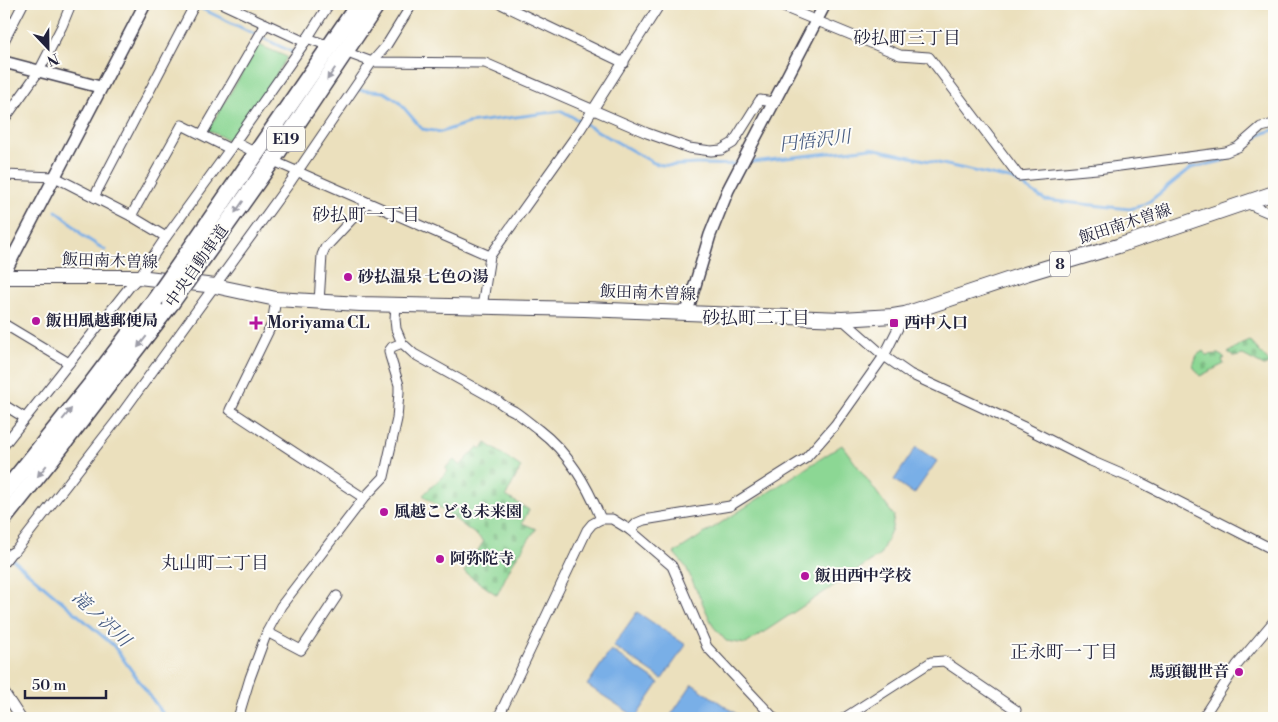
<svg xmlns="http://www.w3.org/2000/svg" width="1278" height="722" viewBox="0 0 1278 722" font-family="'Libre Bodoni','Noto Serif JP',serif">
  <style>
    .green { fill: #8cd794; stroke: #577c68 }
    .cemetery { fill: url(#cemetery-stones); stroke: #577c68 }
    .water { fill: #79afe7; stroke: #4e6891 }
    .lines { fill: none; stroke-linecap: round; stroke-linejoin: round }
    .stream { stroke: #79afe7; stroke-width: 3 }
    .minor-casing { stroke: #403e4e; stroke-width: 11 }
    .tertiary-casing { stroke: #403e4e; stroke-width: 14 }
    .primary-casing { stroke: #403e4e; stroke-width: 16 }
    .motorway-casing { stroke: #403e4e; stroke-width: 19 }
    .minor { stroke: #fff; stroke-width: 9 }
    .tertiary { stroke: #fff; stroke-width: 11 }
    .primary { stroke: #fff; stroke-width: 14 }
    .motorway { stroke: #fff; stroke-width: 16 }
    .motorway-bridge-casing { stroke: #403e4e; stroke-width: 19; stroke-linecap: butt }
    .motorway-bridge { stroke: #fff; stroke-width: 16 }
    .oneway { fill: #9c9ca7 }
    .poi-dot { fill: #b5179e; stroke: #fdfcf7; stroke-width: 2 }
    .labels { text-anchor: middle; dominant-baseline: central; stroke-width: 4; stroke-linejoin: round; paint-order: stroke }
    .shield { fill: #fdfcf7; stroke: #646373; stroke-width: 1 }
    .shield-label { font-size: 15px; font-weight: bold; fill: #22223b }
    .street-label { font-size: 16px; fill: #22223b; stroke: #fdfcf7 }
    .poi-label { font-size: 16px; font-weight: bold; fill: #22223b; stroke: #fdfcf7; text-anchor: start }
    .neighbourhood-label { font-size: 18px; fill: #22223b; stroke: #fdfcf7 }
    .water-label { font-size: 18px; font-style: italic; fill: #455a80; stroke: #fdfcf7 }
  </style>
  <defs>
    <pattern id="cemetery-stones" width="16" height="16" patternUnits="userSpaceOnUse" patternTransform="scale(1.25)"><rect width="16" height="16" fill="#8cd794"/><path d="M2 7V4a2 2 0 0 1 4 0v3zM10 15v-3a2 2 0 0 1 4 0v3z" fill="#78b880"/></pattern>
  </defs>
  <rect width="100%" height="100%" fill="#fdfcf7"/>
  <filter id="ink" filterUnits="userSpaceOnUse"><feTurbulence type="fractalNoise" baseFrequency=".02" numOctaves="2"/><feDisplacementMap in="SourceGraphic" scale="10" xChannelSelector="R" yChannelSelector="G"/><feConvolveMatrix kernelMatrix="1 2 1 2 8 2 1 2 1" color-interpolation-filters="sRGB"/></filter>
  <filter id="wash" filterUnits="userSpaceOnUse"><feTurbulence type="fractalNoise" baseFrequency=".0096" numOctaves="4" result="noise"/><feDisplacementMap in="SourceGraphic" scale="20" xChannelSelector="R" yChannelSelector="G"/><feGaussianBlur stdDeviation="1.12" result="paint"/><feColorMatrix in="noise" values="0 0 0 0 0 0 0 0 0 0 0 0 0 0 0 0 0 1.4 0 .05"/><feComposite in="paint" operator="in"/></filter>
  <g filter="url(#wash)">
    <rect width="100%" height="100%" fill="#ebe0bd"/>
    <!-- green -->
    <g class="green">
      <polygon points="259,45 287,57 260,102 232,142 208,130"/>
      <polygon points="842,445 894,516 892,528 880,555 746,644 726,641 713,626 686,567 674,553"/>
    </g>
    <!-- cemetery -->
    <g class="cemetery">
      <polygon points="1249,340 1270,363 1264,366 1243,355 1234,357 1228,353 1240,344"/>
      <polygon points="1203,351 1206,355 1218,354 1225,358 1222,360 1224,364 1200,376 1193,366 1197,355"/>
      <polygon points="486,443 521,467 506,496 529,510 522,523 536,529 512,564 497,595 464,572 484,541 423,495 448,471 445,468 454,460 460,466 478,447 482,449"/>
    </g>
    <!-- water -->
    <g class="water">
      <polygon points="916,447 937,461 914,494 894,480"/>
      <polygon points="637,612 686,645 662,679 613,646"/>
      <polygon points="611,650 659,683 636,717 587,685"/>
      <polygon points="692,684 741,717 739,718 669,718"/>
    </g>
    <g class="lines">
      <!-- stream -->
      <g class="stream">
        <polyline points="196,6 292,52"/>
        <path d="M358,90L384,92L398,101L422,129L441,132L468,123L562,111L654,163C668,168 683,164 698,164C711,164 724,165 738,164"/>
        <polyline points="744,163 871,148 1014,180 1045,200 1130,209 1140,206 1150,201 1191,168 1222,161 1241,151 1261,134 1274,130"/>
        <polyline points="56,211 69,221 83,236 105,250"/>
        <polyline points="4,552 113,645 166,718"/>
      </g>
    </g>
  </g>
  <g filter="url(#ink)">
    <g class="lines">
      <defs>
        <g id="minor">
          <polyline points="223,4 305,42"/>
          <polyline points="501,4 624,63"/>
          <polyline points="776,4 900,55 929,57 1019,176 1097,169 1226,152 1238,147 1261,127 1274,124"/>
          <polyline points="307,38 324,44"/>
          <polyline points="4,41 23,4"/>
          <polyline points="353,55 372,62 485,63 647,133 689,148 711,151 721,150 733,143 760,100 773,102"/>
          <polyline points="4,120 39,71 62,26 71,4"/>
          <polyline points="202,134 266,24"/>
          <polyline points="235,142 252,151"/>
          <polyline points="230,149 305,42 329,4"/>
          <polyline points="278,163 490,256"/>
          <polyline points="4,175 55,177 131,216 166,237"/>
          <polyline points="94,197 195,4"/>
          <polyline points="1246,203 1274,215"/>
          <polyline points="276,299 272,324 230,410 364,498"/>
          <polyline points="319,302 322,255 325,248 367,203"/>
          <path d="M396,305L395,319L396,329L402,343L414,354L498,401C503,406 508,408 514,411C523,417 531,424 539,430C569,453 587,485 601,519"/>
          <polyline points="482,307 490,256 580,130 660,4"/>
          <polyline points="842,319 884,356 910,374 1022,426 1091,461 1140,482 1274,550"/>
          <polyline points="4,324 69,363"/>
          <polyline points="4,405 25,418"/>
          <polyline points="4,445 131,285 139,277 166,237 230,149 182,125 131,216"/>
          <polyline points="630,530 637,523 644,520 730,506 806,458 835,425 884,356 905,314"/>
          <polyline points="4,562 11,553 16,550 117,420 291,181 372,62 386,46 412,4"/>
          <polyline points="267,632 301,650 337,596"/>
          <polyline points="4,692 21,718"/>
          <polyline points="238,718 250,678 267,632 281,606 364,498 384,477 397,419 399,392 399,385 390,356 389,351 392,347 402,343"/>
          <polyline points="498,718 587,530 592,524 601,519 612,519 630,530 672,566 707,647 774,718"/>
          <polyline points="844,718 931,662 944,661 1016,710"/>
          <polyline points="1204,718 1205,714 1237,665 1274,621"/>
        </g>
        <g id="tertiary">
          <polyline points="4,62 100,87"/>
          <polyline points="4,274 145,4"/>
          <polyline points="687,312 710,235 728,190 825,4"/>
        </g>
        <polyline id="primary" points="4,277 139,277 215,286 276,299 360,304 584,309 842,319 893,316 905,314 1025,274 1118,246 1274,193"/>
        <g id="motorway">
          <polyline points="176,270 359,4"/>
          <polyline points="193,272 273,159 377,4"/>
          <polyline points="4,493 90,386 155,300"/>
          <polyline points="4,518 62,445 171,303"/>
        </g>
      </defs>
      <!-- minor casing -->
      <use href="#minor" class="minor-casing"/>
      <!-- tertiary casing -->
      <use href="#tertiary" class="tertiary-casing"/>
      <!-- primary casing -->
      <use href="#primary" class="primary-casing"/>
      <!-- motorway casing -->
      <use href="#motorway" class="motorway-casing"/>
      <!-- minor -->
      <use href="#minor" class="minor"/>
      <!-- tertiary -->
      <use href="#tertiary" class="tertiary"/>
      <!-- primary -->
      <use href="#primary" class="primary"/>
      <!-- motorway -->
      <use href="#motorway" class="motorway"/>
      <defs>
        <g id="motorway-bridge">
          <polyline points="155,300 176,270"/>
          <polyline points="171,303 193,272"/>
        </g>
      </defs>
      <!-- motorway-bridge casing -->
      <use href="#motorway-bridge" class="motorway-bridge-casing"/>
      <!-- motorway-bridge -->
      <use href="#motorway-bridge" class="motorway-bridge"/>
    </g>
    <!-- one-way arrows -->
    <defs><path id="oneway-solid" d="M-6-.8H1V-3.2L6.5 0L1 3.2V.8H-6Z" transform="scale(1.25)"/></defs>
    <g class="oneway">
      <use href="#oneway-solid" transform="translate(331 74) rotate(124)"/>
      <use href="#oneway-solid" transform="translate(239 207) rotate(125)"/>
      <use href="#oneway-solid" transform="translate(142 342) rotate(128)"/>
      <use href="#oneway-solid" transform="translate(67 414) rotate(-51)"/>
      <use href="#oneway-solid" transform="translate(42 471) rotate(129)"/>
    </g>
  </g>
  <!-- markers -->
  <g class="poi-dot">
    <circle cx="348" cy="277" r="5"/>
    <circle cx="36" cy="321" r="5"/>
    <path d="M253.5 315.5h5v5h5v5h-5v5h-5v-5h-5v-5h5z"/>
    <rect x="889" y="318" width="10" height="10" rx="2.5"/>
    <circle cx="384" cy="512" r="5"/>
    <circle cx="440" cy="559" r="5"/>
    <circle cx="805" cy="576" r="5"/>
    <circle cx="1239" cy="672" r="5"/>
  </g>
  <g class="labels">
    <!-- shield labels -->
    <g class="shield">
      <rect x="267" y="126.5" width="38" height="25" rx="4"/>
      <rect x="1050" y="251.5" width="20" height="25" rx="4"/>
    </g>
    <g class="shield-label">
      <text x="286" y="139">E19</text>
      <text x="1060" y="264">8</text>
    </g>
    <!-- street labels -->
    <g class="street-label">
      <text transform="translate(1125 224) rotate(-18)">飯田南木曽線</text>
      <text transform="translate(110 261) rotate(2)">飯田南木曽線</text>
      <text transform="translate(197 266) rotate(-55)">中央自動車道</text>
      <text transform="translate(648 293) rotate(2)">飯田南木曽線</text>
    </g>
    <!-- poi labels -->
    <g class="poi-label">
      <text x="358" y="277">砂払温泉 七色の湯</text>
      <text x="46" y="321">飯田風越郵便局</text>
      <text x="267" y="323">Moriyama CL</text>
      <text x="904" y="323">西中入口</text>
      <text x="394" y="512">風越こども未来園</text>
      <text x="450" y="559">阿弥陀寺</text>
      <text x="815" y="576">飯田西中学校</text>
      <text x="1229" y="672" text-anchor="end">馬頭観世音</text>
    </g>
    <!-- neighbourhood labels -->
    <g class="neighbourhood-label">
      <text x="907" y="38">砂払町三丁目</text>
      <text x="366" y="215">砂払町一丁目</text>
      <text x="756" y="318">砂払町二丁目</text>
      <text x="215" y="563">丸山町二丁目</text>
      <text x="1064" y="652">正永町一丁目</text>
    </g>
    <!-- water labels -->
    <g class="water-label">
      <text transform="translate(815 141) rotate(-7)">円悟沢川</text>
      <text transform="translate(101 619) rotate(43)">滝ノ沢川</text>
    </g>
  </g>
  <!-- margin -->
  <rect width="1278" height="722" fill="none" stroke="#fdfcf7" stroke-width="20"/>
  <!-- north arrow -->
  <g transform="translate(48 48) rotate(158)" stroke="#fdfcf7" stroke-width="4" paint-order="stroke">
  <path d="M0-4L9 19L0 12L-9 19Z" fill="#22223b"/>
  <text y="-8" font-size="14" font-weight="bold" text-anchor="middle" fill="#22223b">N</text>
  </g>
  <!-- scale -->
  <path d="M25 690v8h81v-8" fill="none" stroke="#22223b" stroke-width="2.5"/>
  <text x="32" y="690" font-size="15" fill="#22223b" stroke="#fdfcf7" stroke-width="4" paint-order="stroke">50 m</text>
</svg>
